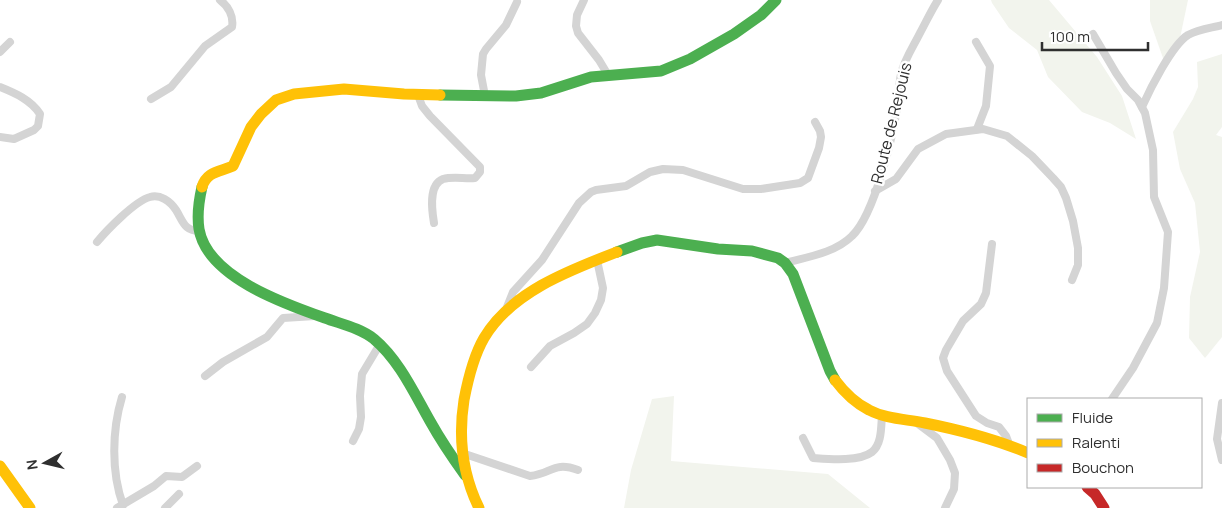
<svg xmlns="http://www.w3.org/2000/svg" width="1222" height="508" viewBox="0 0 1222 508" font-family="Manrope,sans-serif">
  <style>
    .green { fill: #f2f4ed }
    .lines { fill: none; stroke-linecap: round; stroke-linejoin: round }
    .street { stroke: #d4d4d4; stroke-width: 8 }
    .fast { stroke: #4caf50; stroke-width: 11 }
    .slow { stroke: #ffc107; stroke-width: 11 }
    .jam { stroke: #c62828; stroke-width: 11 }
    .labels { text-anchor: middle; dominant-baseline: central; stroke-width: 5; stroke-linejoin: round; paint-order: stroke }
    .street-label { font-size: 16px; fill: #2f2f2f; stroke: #fff }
  </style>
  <rect width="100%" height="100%" fill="#fff"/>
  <!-- green -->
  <g class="green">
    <polygon points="991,0 1049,0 1097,57 1122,96 1136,139 1110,123 1082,112 1048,77 1037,50 1009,28 992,3"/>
    <polygon points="1150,0 1188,0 1180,38 1164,61 1150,21"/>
    <polygon points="1222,54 1222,127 1216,135 1222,137 1222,337 1205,358 1189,338 1190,297 1200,252 1195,203 1180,169 1173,132 1193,99 1198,87 1197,62"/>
    <polygon points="674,396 671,461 828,474 870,508 624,508 631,470 652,399"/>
  </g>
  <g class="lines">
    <!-- street -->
    <g class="street">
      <polyline points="584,0 577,15 576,26 578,33 599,60 608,75"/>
      <polyline points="1093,34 1116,73 1127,89 1138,100 1145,113 1153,150 1154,197 1168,232 1164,288 1157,323 1133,368 1112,399"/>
      <polyline points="976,42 990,66 986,106 977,129"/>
      <polyline points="0,52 10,42"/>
      <path d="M0,87C15,93 31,100 40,114L38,126L34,130L14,139L0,137"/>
      <path d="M418,95L422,106L430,116L480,167V172L475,178C465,179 453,176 443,179C428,185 432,211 434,223"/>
      <polyline points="485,96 481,75 483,54 486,49 506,25 517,2"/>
      <path d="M151,99L171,87L205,46L232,27C234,16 228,6 220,0"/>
      <path d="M1142,107C1150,89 1172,45 1188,35C1199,29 1211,28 1222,25"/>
      <polyline points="875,191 896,179 918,149 946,134 983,129 1007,136 1032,156 1053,178 1061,187 1066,198 1073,221 1078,248 1078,265 1072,280"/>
      <path d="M97,242C107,230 135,201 150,197C160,194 170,201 176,210C183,221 184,231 200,231"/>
      <polyline points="992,244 986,293 981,304 963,321 946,350 943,358 947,371 976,416 987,423 999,427 1006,436 1009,444"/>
      <path d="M785,263C807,257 835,253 852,236C875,214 894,133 898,101C899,92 899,83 901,74C904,60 913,47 920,33C926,22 931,11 938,0"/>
      <polyline points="505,312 513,292 542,260 579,203 591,192 596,190 626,186 650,172 663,169 683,170 743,189 761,189 800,183 808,178 819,148 821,137 820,131 815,122"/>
      <polyline points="531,367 550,346 574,333 587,324 595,313 601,300 603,288 597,260"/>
      <polyline points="205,376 223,362 267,337 283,318 315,316"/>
      <path d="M122,397C112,430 111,472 123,505"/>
      <polyline points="1222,403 1217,439 1222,460"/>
      <polyline points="917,423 937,438 950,460 955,473 954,489 945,508"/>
      <path d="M803,438L813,458C828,459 859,462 872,452C882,444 881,427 882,415"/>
      <polyline points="353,441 359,429 361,417 360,396 362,374 380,344"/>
      <path d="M462,453L530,476C552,474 553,461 578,470"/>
      <polyline points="117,508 154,486 166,476 182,477 197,466"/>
      <polyline points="165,508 179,494"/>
    </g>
    <!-- fast -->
    <g class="fast">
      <polyline points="440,95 516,96 541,93 591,77 661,71 690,59 734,34 761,15 776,0"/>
      <path d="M202,187C199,200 197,216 199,229C207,277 285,304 325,318C341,324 360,328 374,339C399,360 414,393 430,421C440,439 452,457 465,475"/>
      <polyline points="617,252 642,243 657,240 718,249 752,251 778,258 785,263 793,274 830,371 835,380"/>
    </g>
    <!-- slow -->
    <g class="slow">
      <path d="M202,187C207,171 220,172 233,166L251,127L261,114L276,100L294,94L344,89L404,94L440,95"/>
      <path d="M835,380C844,392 855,403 869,410C886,419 906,419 925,423C960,430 995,439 1028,453"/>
      <polyline points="0,466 30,508"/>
      <path d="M479,508C462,473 458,438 464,400C468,379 473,357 484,338C511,292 570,270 617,252"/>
    </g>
    <!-- jam -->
    <polyline class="jam" points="1087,487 1095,494 1104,508"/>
  </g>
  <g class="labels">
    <!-- street labels -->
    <g class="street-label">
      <text transform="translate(891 123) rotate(-76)">Route de Rejouis</text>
    </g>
  </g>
  <!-- legend -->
  <rect x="1027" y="398" width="175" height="90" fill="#ffffff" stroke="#acacac"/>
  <rect x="1037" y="414" width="25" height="8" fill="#4caf50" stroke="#acacac"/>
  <text x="1072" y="423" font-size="15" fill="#2f2f2f">Fluide</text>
  <rect x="1037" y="439" width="25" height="8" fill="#ffc107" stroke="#acacac"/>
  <text x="1072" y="448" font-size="15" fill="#2f2f2f">Ralenti</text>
  <rect x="1037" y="464" width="25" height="8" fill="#c62828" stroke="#acacac"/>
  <text x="1072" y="473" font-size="15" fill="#2f2f2f">Bouchon</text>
  <!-- north arrow -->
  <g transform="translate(45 463) rotate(262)" stroke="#ffffff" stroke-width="4" paint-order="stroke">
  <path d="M0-4L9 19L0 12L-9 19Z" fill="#2f2f2f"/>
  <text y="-8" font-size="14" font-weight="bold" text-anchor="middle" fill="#2f2f2f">N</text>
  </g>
  <!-- scale -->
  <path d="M1042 42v8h106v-8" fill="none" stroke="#2f2f2f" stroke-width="2.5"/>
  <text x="1050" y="42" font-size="15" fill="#2f2f2f" stroke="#ffffff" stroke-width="4" paint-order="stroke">100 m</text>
</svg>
